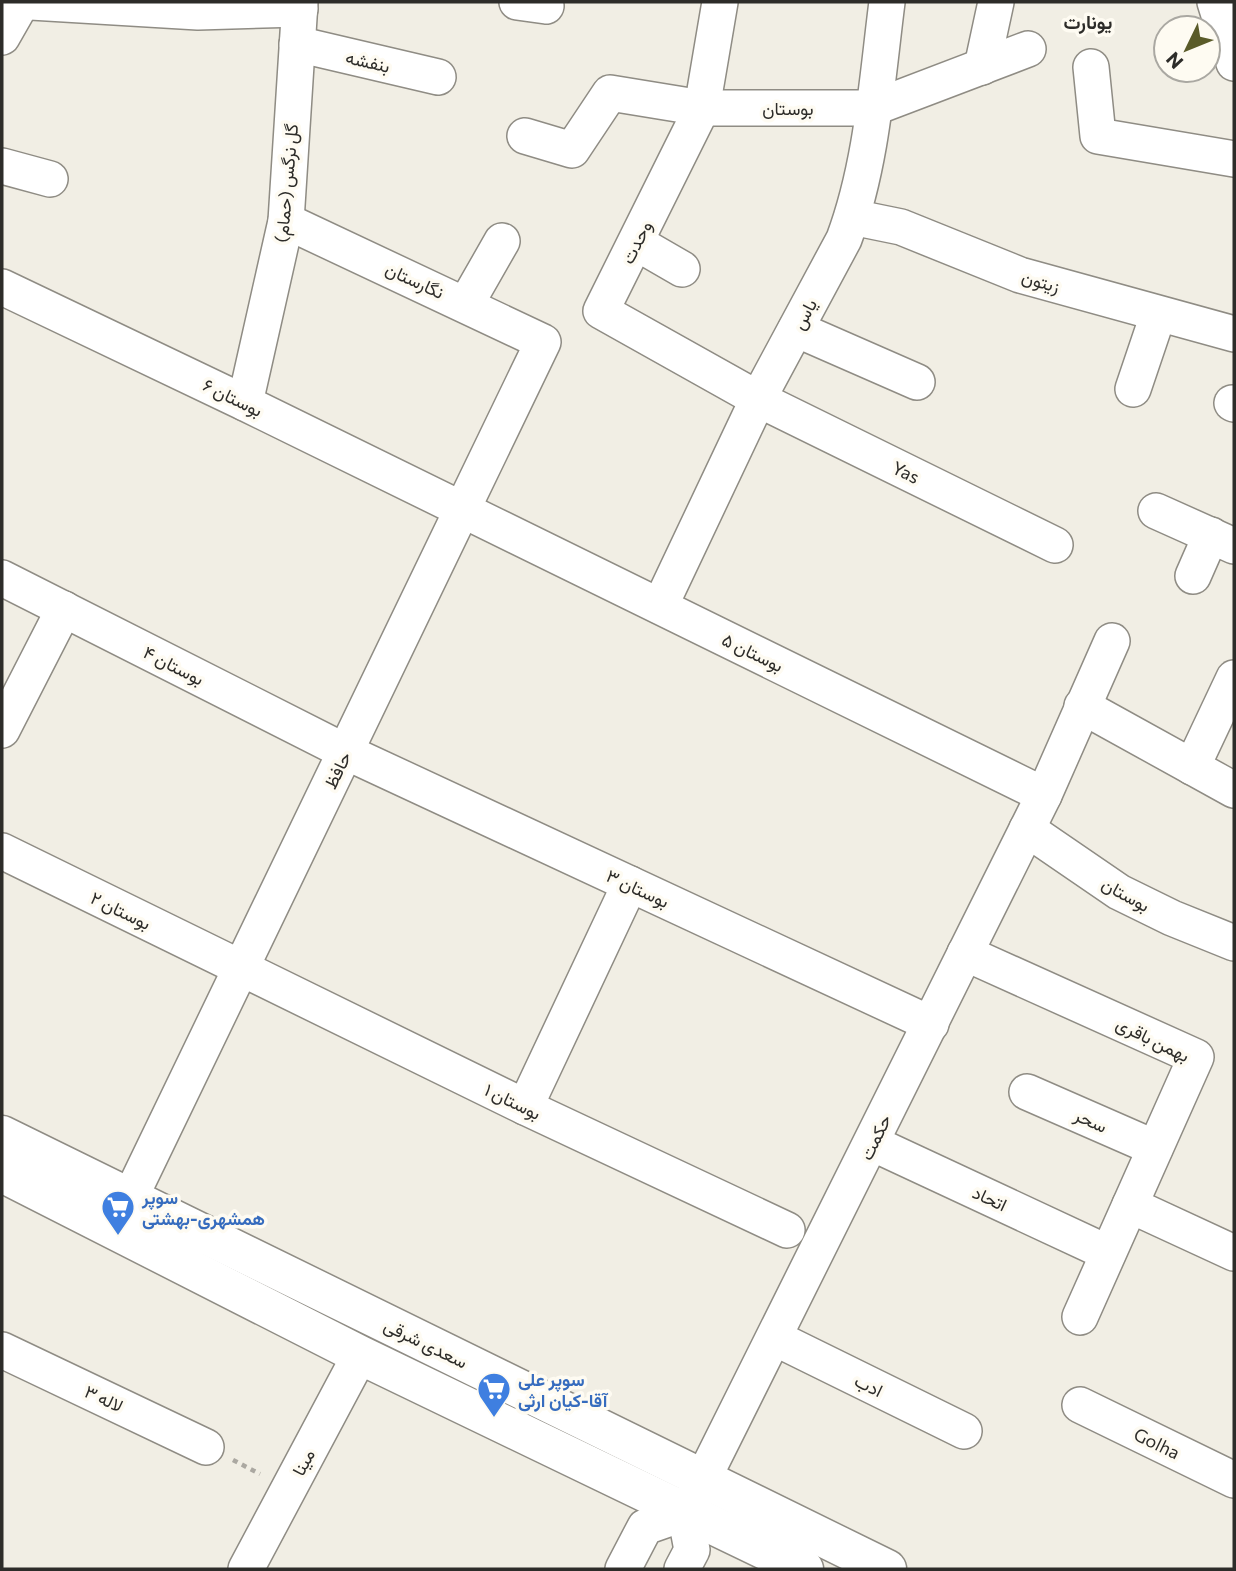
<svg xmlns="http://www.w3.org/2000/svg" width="1236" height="1571" viewBox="0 0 1236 1571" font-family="Commissioner,Vazirmatn,sans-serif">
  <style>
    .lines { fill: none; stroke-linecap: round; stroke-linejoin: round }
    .minor-casing { stroke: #8f8c84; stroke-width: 38 }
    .major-casing { stroke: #8f8c84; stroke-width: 41 }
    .path { stroke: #aba8a1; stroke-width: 4.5; stroke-dasharray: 5 5; stroke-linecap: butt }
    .minor { stroke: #fff; stroke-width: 35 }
    .major { stroke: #fff; stroke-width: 38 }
    .labels { text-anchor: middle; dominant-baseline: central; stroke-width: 7; stroke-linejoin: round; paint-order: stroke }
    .street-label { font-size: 18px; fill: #2d2c29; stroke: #fefbf2 }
    .shop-label { font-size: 18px; font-weight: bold; fill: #366cbe; stroke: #fefbf2; text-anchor: start }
    .neighbourhood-label { font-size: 19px; font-weight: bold; fill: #2d2c29; stroke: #fefbf2 }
  </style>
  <rect width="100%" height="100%" fill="#f1eee4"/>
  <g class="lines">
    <defs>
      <g id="minor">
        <polyline points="31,2 198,12 300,9"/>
        <polyline points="517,2 546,6"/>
        <polyline points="720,2 702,108 601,311 758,399 1055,545"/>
        <polyline points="1215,2 1234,63"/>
        <polyline points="2,37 22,2"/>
        <polyline points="297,44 438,77"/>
        <polyline points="982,67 996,2"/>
        <polyline points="1091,67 1098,136 1234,159"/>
        <polyline points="525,136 572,150 610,93 702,108 873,108 1028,49"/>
        <polyline points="2,166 50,179"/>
        <polyline points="852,217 901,227 1020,275 1234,334"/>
        <polyline points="637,243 682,269"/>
        <polyline points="2,287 245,403 1044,795"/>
        <polyline points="466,304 502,241"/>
        <polyline points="796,329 917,382"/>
        <polyline points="1133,389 1158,315"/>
        <polyline points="245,403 286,221 300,2"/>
        <polyline points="1232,403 1234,404"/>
        <polyline points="1156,511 1234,546"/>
        <polyline points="1193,576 1211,535"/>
        <polyline points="2,578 346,752 931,1024"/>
        <path d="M660,606L758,399L844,239C872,164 877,80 887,2"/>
        <polyline points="1082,706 1234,790"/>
        <polyline points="2,730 64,609"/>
        <polyline points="1192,767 1234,678"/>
        <polyline points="1027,829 1119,892 1172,918 1234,943"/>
        <polyline points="2,851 525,1107 787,1230"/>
        <polyline points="965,953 1196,1057 1080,1317"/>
        <polyline points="1027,1092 1155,1148"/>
        <polyline points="525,1107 630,884"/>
        <polyline points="872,1143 1108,1253"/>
        <polyline points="130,1198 543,342 286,221"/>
        <polyline points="1130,1205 1234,1253"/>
        <polyline points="775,1338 964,1431"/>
        <polyline points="2,1350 206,1447"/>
        <polyline points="1080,1405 1234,1480"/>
        <polyline points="691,1503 1044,795 1112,641"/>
        <polyline points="246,1569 360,1355"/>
        <polyline points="623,1569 645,1527 685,1513"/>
        <polyline points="682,1569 692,1550 685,1513"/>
      </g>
      <g id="major">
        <polyline points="2,1135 887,1569"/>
        <polyline points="2,1173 360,1355 804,1569"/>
      </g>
    </defs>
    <!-- minor casing -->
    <use href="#minor" class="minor-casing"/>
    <!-- major casing -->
    <use href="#major" class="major-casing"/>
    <!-- path -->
    <polyline class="path" points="233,1460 260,1474"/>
    <!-- minor -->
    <use href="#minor" class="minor"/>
    <!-- major -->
    <use href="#major" class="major"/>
  </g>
  <!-- icons -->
  <defs>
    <symbol id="supermarket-pin" viewBox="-11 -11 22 30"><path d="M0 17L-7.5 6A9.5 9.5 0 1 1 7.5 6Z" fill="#3f7fe0" stroke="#fefbf2"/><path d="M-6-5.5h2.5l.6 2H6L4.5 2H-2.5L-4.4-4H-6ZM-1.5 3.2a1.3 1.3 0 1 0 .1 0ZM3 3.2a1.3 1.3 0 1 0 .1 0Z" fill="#fff"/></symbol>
  </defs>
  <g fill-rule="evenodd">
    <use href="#supermarket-pin" x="99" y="1188" width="38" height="52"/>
    <use href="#supermarket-pin" x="475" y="1370" width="38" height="52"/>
  </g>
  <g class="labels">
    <!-- street labels -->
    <g class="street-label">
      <text transform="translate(368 61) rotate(13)">بنفشه</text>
      <text x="788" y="108">بوستان</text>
      <text transform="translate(286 183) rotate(-85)">گل نرگس (حمام)</text>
      <text transform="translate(636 242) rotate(-63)">وحدت</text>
      <text transform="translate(415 280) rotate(25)">نگارستان</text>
      <text transform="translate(1041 281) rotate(17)">زیتون</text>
      <text transform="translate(804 314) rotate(-62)">یاس</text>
      <text transform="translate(233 397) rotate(26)">بوستان ۶</text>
      <text transform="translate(906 472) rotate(26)">Yas</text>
      <text transform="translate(753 652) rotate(26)">بوستان ۵</text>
      <text transform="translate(174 665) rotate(27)">بوستان ۴</text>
      <text transform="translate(337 770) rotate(-64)">حافظ</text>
      <text transform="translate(638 888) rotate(25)">بوستان ۳</text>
      <text transform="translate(1126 894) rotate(29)">بوستان</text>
      <text transform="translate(121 910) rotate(26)">بوستان ۲</text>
      <text transform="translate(1153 1039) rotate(26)">بهمن باقری</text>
      <text transform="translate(513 1101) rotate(26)">بوستان ۱</text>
      <text transform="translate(1091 1120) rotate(24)">سحر</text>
      <text transform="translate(875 1137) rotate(-64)">حکمت</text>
      <text transform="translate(990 1198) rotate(25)">اتحاد</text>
      <text transform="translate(426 1343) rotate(26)">سعدی شرقی</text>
      <text transform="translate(869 1385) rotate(26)">ادب</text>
      <text transform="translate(104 1398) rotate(25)">لاله ۳</text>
      <text transform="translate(1157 1443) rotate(26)">Golha</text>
      <text transform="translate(303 1462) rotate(-62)">مینا</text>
    </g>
    <!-- shop labels -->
    <g class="shop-label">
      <text x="142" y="1197">سوپر<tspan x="142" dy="21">همشهری-بهشتی</tspan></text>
      <text x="518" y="1379">سوپر علی<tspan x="518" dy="21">آقا-کیان ارثی</tspan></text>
    </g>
    <!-- neighbourhood labels -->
    <g class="neighbourhood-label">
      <text x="1088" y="21">یونارت</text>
    </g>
  </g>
  <!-- border -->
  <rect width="1236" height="1571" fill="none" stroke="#2d2c29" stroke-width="7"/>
  <!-- north arrow -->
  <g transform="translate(1187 49) rotate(227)"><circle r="33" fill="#fefbf2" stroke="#aaa8a2" stroke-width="2"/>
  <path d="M0-5L12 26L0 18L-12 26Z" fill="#5a5b29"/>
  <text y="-10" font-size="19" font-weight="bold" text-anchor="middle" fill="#2d2c29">N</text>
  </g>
</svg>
